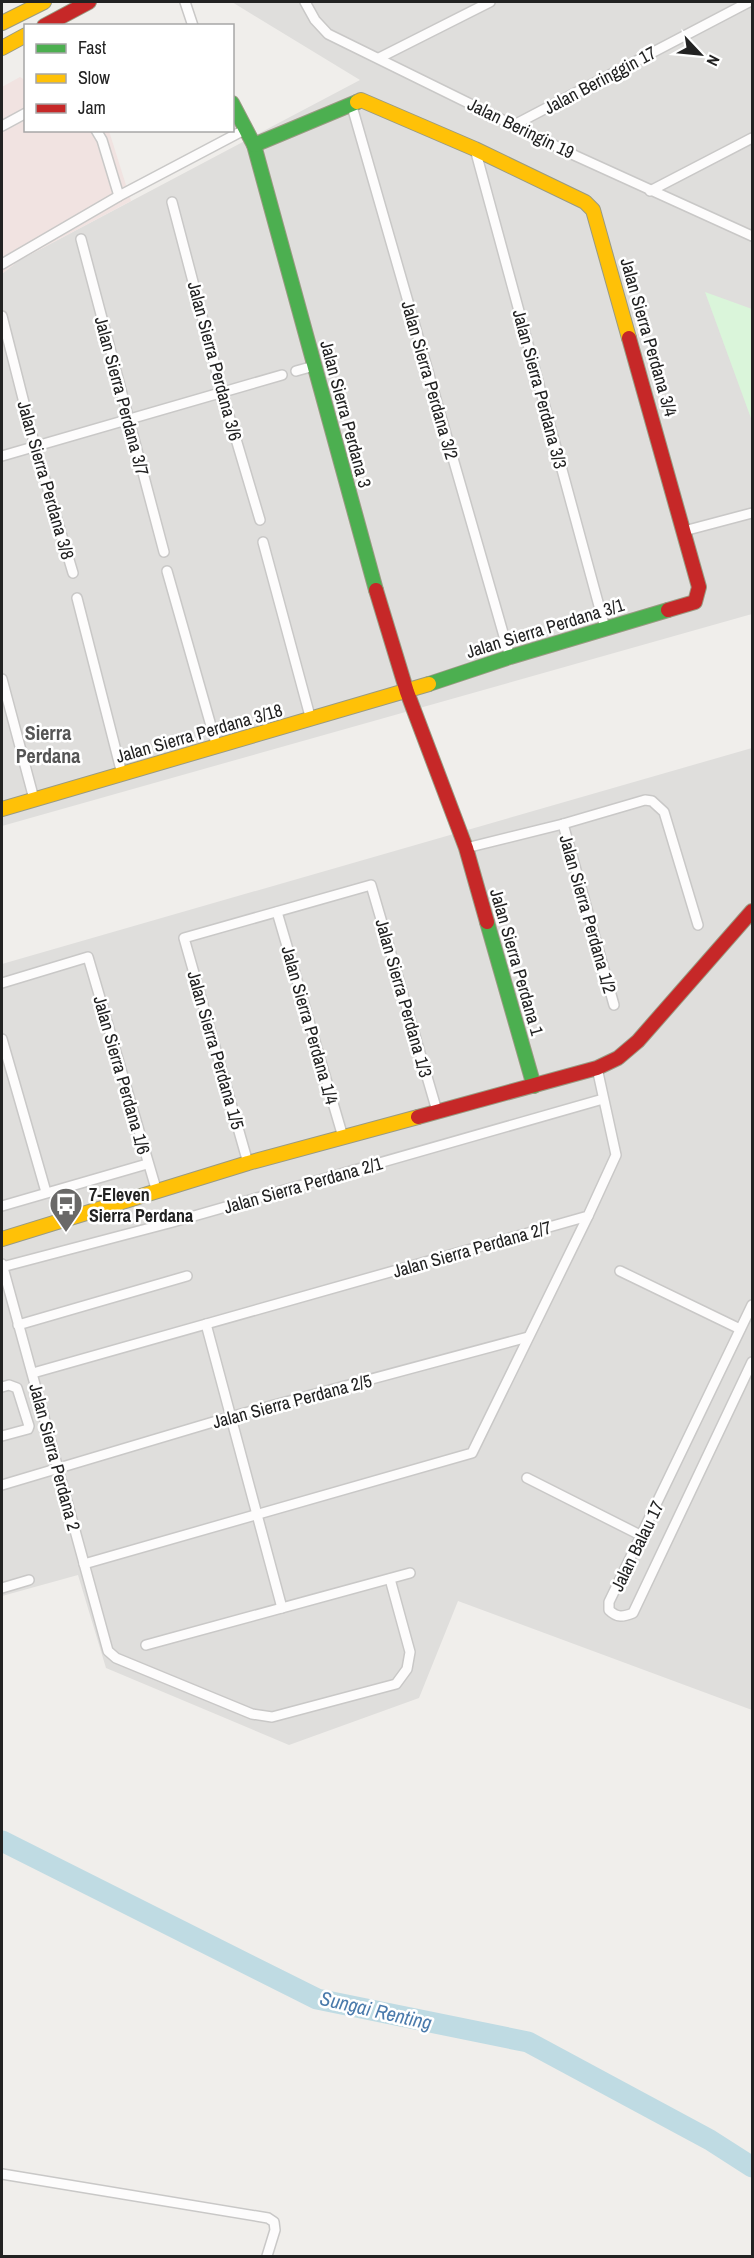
<svg xmlns="http://www.w3.org/2000/svg" width="754" height="2258" viewBox="0 0 754 2258" font-family="'Archivo Narrow',sans-serif">
  <style>
    .residential { fill: #dfdedc }
    .commercial { fill: #f1e3e1 }
    .park { fill: #daf5da }
    .lines { fill: none; stroke-linecap: round; stroke-linejoin: round }
    .river { stroke: #bfdbe3; stroke-width: 21 }
    .street-casing { stroke: #c9c8c7; stroke-width: 12 }
    .fast-casing { stroke: #999a82; stroke-width: 16 }
    .slow-casing { stroke: #999a82; stroke-width: 16 }
    .jam-casing { stroke: #999a82; stroke-width: 16 }
    .street { stroke: #fdfcfc; stroke-width: 9 }
    .fast { stroke: #4caf50; stroke-width: 14 }
    .slow { stroke: #ffc107; stroke-width: 14 }
    .jam { stroke: #c62828; stroke-width: 14 }
    .labels { text-anchor: middle; dominant-baseline: central; stroke-width: 5; stroke-linejoin: round; paint-order: stroke }
    .street-label { font-size: 18px; fill: #222; stroke: #fff }
    .poi-label { font-size: 18px; font-weight: bold; fill: #222; stroke: #fff; text-anchor: start }
    .neighbourhood-label { font-size: 20px; font-weight: bold; fill: #555; stroke: #fff }
    .water-label { font-size: 20px; font-style: italic; fill: #4a7aab; stroke: #fff }
  </style>
  <rect width="100%" height="100%" fill="#f0eeeb"/>
  <!-- residential -->
  <g class="residential">
    <polygon points="232,2 752,2 752,614 2,826 2,274 18,261 360,80"/>
    <polygon points="752,748 752,1710 458,1601 419,1698 289,1745 106,1668 78,1575 2,1596 2,964"/>
  </g>
  <!-- commercial -->
  <polygon class="commercial" points="20,77 25,80 26,130 109,131 131,201 18,261 2,274 2,87"/>
  <!-- park -->
  <polygon class="park" points="705,292 752,309 752,421"/>
  <g class="lines">
    <!-- river -->
    <polyline class="river" points="2,1841 317,1999 528,2042 710,2140 752,2167"/>
    <defs>
      <g id="street">
        <polyline points="185,2 193,26"/>
        <polyline points="305,2 315,20 328,34 576,156 752,236"/>
        <polyline points="379,58 490,2"/>
        <polyline points="351,103 510,657"/>
        <polyline points="514,125 749,2"/>
        <polyline points="2,126 26,113"/>
        <polyline points="96,130 102,140 119,196"/>
        <polyline points="475,149 605,628"/>
        <polyline points="650,191 752,138"/>
        <polyline points="172,202 222,392 260,520"/>
        <polyline points="81,239 164,552"/>
        <polyline points="2,264 119,196 246,129"/>
        <polyline points="2,316 35,446 73,573"/>
        <polyline points="296,371 314,366"/>
        <polyline points="2,456 282,375"/>
        <polyline points="684,531 752,513"/>
        <polyline points="263,542 311,720"/>
        <polyline points="167,571 217,747"/>
        <polyline points="77,598 122,774"/>
        <polyline points="2,679 34,799"/>
        <polyline points="563,824 614,1005"/>
        <polyline points="466,848 563,824 645,800 652,801 664,812 698,925"/>
        <polyline points="277,912 343,1137"/>
        <polyline points="2,983 88,957 157,1192"/>
        <polyline points="2,1039 46,1192"/>
        <polyline points="248,1163 184,938 371,885 437,1111"/>
        <polyline points="2,1206 147,1164"/>
        <polyline points="2,1264 108,1651 116,1658 252,1714 272,1717 396,1684 407,1669 410,1652 390,1579"/>
        <polyline points="2,1267 173,1222 603,1099"/>
        <polyline points="620,1271 740,1329"/>
        <path d="M752,1305L609,1602V1610C617,1618 623,1617 633,1613L752,1362"/>
        <polyline points="206,1324 282,1608"/>
        <polyline points="18,1325 187,1276"/>
        <polyline points="33,1373 588,1216 616,1155 597,1068"/>
        <polyline points="2,1387 9,1385 17,1388 29,1426 28,1429 2,1436"/>
        <polyline points="527,1478 642,1536"/>
        <polyline points="2,1485 230,1417 528,1337"/>
        <polyline points="84,1564 472,1453 588,1216"/>
        <polyline points="2,1588 29,1580"/>
        <polyline points="146,1645 410,1573"/>
        <polyline points="2,2174 268,2218 274,2222 275,2230 267,2256"/>
      </g>
      <g id="fast">
        <polyline points="232,103 254,145 376,590"/>
        <polyline points="254,145 357,102"/>
        <polyline points="429,684 510,657 668,610"/>
        <polyline points="487,922 534,1086"/>
      </g>
      <g id="slow">
        <polyline points="2,23 44,2"/>
        <polyline points="2,48 26,35"/>
        <polyline points="357,102 361,100 475,149 585,202 593,210 629,338"/>
        <polyline points="2,809 429,684"/>
        <polyline points="2,1239 248,1163 418,1117"/>
      </g>
      <g id="jam">
        <polyline points="44,26 89,2"/>
        <polyline points="629,338 699,587 695,602 668,610"/>
        <polyline points="376,590 407,692 466,848 487,922"/>
        <polyline points="418,1117 597,1068 618,1058 638,1041 752,911"/>
      </g>
    </defs>
    <!-- street casing -->
    <use href="#street" class="street-casing"/>
    <!-- fast casing -->
    <use href="#fast" class="fast-casing"/>
    <!-- slow casing -->
    <use href="#slow" class="slow-casing"/>
    <!-- jam casing -->
    <use href="#jam" class="jam-casing"/>
    <!-- street -->
    <use href="#street" class="street"/>
    <!-- fast -->
    <use href="#fast" class="fast"/>
    <!-- slow -->
    <use href="#slow" class="slow"/>
    <!-- jam -->
    <use href="#jam" class="jam"/>
  </g>
  <!-- icons -->
  <defs>
    <symbol id="bus-pin" viewBox="-11 -11 22 30"><path d="M0 17L-7.5 6A9.5 9.5 0 1 1 7.5 6Z" fill="#6a6968" stroke="#fff"/><path d="M-5-6H5V4H4V6H2V4H-2V6H-4V4H-5ZM-3.5-4V0h7V-4ZM-3.5 1.2v1.5H-2V1.2ZM2 1.2v1.5H3.5V1.2Z" fill="#fff"/></symbol>
  </defs>
  <g fill-rule="evenodd">
    <use href="#bus-pin" x="47" y="1185" width="38" height="52"/>
  </g>
  <g class="labels">
    <!-- street labels -->
    <g class="street-label">
      <text transform="translate(600 80) rotate(-28)">Jalan Beringgin 17</text>
      <text transform="translate(521 128) rotate(26)">Jalan Beringin 19</text>
      <text transform="translate(649 337) rotate(74)">Jalan Sierra Perdana 3/4</text>
      <text transform="translate(215 361) rotate(75)">Jalan Sierra Perdana 3/6</text>
      <text transform="translate(430 380) rotate(74)">Jalan Sierra Perdana 3/2</text>
      <text transform="translate(540 389) rotate(75)">Jalan Sierra Perdana 3/3</text>
      <text transform="translate(122 396) rotate(75)">Jalan Sierra Perdana 3/7</text>
      <text transform="translate(346 414) rotate(75)">Jalan Sierra Perdana 3</text>
      <text transform="translate(46 480) rotate(74)">Jalan Sierra Perdana 3/8</text>
      <text transform="translate(545 628) rotate(-17)">Jalan Sierra Perdana 3/1</text>
      <text transform="translate(199 733) rotate(-16)">Jalan Sierra Perdana 3/18</text>
      <text transform="translate(588 914) rotate(74)">Jalan Sierra Perdana 1/2</text>
      <text transform="translate(517 962) rotate(74)">Jalan Sierra Perdana 1</text>
      <text transform="translate(404 998) rotate(74)">Jalan Sierra Perdana 1/3</text>
      <text transform="translate(310 1025) rotate(74)">Jalan Sierra Perdana 1/4</text>
      <text transform="translate(216 1050) rotate(74)">Jalan Sierra Perdana 1/5</text>
      <text transform="translate(122 1075) rotate(74)">Jalan Sierra Perdana 1/6</text>
      <text transform="translate(303 1185) rotate(-16)">Jalan Sierra Perdana 2/1</text>
      <text transform="translate(472 1249) rotate(-16)">Jalan Sierra Perdana 2/7</text>
      <text transform="translate(292 1401) rotate(-15)">Jalan Sierra Perdana 2/5</text>
      <text transform="translate(55 1457) rotate(75)">Jalan Sierra Perdana 2</text>
      <text transform="translate(637 1546) rotate(-64)">Jalan Balau 17</text>
    </g>
    <!-- poi labels -->
    <g class="poi-label">
      <text x="89" y="1194">7-Eleven<tspan x="89" dy="21">Sierra Perdana</tspan></text>
    </g>
    <!-- neighbourhood labels -->
    <g class="neighbourhood-label">
      <text x="48" y="732">Sierra<tspan x="48" dy="23">Perdana</tspan></text>
    </g>
    <!-- water labels -->
    <g class="water-label">
      <text transform="translate(376 2010) rotate(13)">Sungai Renting</text>
    </g>
  </g>
  <!-- border -->
  <rect width="754" height="2258" fill="none" stroke="#222222" stroke-width="6"/>
  <!-- legend -->
  <rect x="24" y="24" width="210" height="108" fill="#ffffff" stroke="#a7a7a7" stroke-width="1.5"/>
  <rect x="36" y="44" width="30" height="9" fill="#4caf50" stroke="#a7a7a7" stroke-width="1.5"/>
  <text x="78" y="54" font-size="18" fill="#222222">Fast</text>
  <rect x="36" y="74" width="30" height="9" fill="#ffc107" stroke="#a7a7a7" stroke-width="1.5"/>
  <text x="78" y="84" font-size="18" fill="#222222">Slow</text>
  <rect x="36" y="104" width="30" height="9" fill="#c62828" stroke="#a7a7a7" stroke-width="1.5"/>
  <text x="78" y="114" font-size="18" fill="#222222">Jam</text>
  <!-- north arrow -->
  <g transform="translate(700 54) rotate(116)" stroke="#ffffff" stroke-width="4.5" paint-order="stroke">
  <path d="M0-4.5L10 22L0 15L-10 22Z" fill="#222222"/>
  <text y="-9" font-size="16" font-weight="bold" text-anchor="middle" fill="#222222">N</text>
  </g>
</svg>
